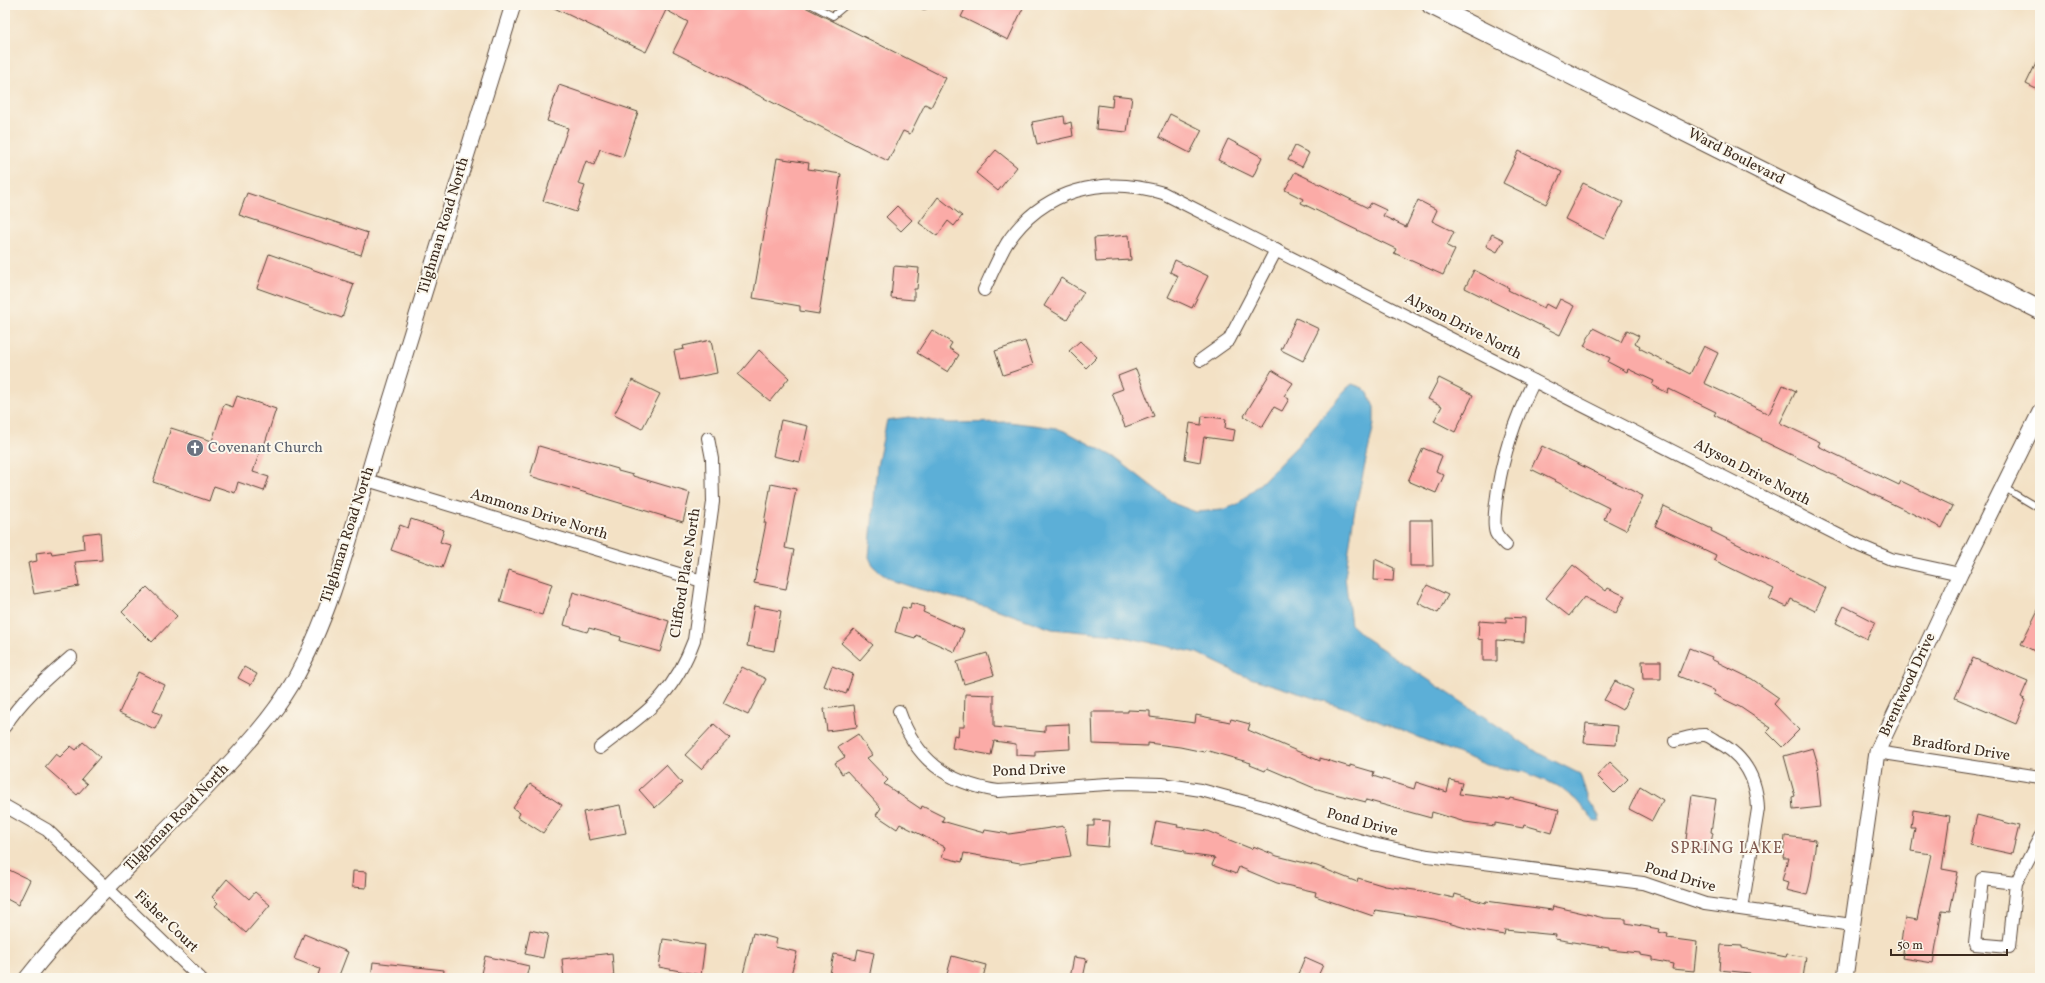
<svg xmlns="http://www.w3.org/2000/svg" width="2045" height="983" viewBox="0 0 2045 983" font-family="Vollkorn,serif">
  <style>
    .water { fill: #5bafd7; stroke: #4b6c7a }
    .building { fill: #fbaba7 }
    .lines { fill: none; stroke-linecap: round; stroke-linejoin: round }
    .service-casing { stroke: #574537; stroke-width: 8 }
    .minor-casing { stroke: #574537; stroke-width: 14 }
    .tertiary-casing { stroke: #574537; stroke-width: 17 }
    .secondary-casing { stroke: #574537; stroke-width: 20 }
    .service { stroke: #fff; stroke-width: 6 }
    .minor { stroke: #fff; stroke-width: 12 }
    .tertiary { stroke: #fff; stroke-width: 15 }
    .secondary { stroke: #fff; stroke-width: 18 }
    .labels { text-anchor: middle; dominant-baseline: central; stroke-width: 4; stroke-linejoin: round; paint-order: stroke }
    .street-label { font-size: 15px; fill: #3b2a1e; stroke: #fbf7ec }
    .worship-label { font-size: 15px; fill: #5b616d; stroke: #fbf7ec; text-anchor: start }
    .neighbourhood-label { font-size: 16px; letter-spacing: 1px; fill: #7e574e; stroke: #fbf7ec }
  </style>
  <rect width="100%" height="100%" fill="#fbf7ec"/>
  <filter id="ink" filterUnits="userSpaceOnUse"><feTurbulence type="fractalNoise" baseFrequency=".025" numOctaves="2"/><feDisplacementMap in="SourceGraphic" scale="8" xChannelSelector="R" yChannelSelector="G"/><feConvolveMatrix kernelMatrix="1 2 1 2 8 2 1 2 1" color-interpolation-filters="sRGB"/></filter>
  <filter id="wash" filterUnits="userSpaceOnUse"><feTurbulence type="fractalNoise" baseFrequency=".012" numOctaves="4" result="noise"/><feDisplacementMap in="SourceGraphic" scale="16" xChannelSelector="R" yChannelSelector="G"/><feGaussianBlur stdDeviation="0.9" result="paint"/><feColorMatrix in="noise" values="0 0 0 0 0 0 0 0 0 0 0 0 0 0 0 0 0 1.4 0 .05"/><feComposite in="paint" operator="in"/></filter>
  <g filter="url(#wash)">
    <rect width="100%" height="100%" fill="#f3e1c5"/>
    <!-- water -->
    <polygon class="water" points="1352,384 1363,388 1368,393 1374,407 1374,424 1354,514 1345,577 1351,625 1364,637 1540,754 1580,774 1588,799 1599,816 1600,821 1594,821 1576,800 1558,786 1524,772 1487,765 1343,707 1244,676 1197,653 1116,635 1052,629 990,607 915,588 894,581 882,574 873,566 869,557 877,466 887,420 909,417 950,423 1009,422 1056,428 1067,432 1114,457 1175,504 1196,512 1222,510 1238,504 1263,481 1300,443 1346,389"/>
    <g id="blocks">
      <!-- building -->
      <g class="building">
        <polygon points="548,5 801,5 946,78 931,107 925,104 910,134 903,131 888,161 673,52 688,22 666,10 646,52"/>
        <polygon points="967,5 1017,5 1023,8 1008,40 961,17"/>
        <polygon points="2040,55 2040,91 2026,84"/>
        <polygon points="559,85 638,112 623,157 600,149 594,165 586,161 578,184 585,186 576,212 543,201 568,128 547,121"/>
        <polygon points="1113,95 1132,97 1127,132 1096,129 1098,105 1112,107"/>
        <polygon points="1170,114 1202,130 1190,153 1159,137"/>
        <polygon points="1064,116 1065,124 1071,122 1073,136 1037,144 1032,122"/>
        <polygon points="1228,139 1262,157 1253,177 1218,160"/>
        <polygon points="1295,146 1309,153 1302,167 1288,160"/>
        <polygon points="996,150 1017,167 998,191 976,173"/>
        <polygon points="1519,151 1562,172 1546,204 1503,183"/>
        <polygon points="777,158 809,163 808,169 841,174 819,314 800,311 800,306 753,298"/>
        <polygon points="1295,172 1368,208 1371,203 1386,210 1383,216 1406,227 1418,200 1437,210 1432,221 1454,232 1447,246 1455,250 1443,275 1394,253 1396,249 1301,203 1303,199 1285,190"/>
        <polygon points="1583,183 1623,202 1604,239 1565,219"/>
        <polygon points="247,193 368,233 361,255 239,215"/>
        <polygon points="938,197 962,216 954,226 948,221 937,236 919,223"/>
        <polygon points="897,206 912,220 901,231 886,217"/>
        <polygon points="1492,234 1504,240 1497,252 1486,246"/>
        <polygon points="1129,235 1131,260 1096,262 1094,238"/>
        <polygon points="269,254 354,284 342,318 257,288"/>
        <polygon points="1175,260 1208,276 1192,308 1168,297 1178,276 1170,272"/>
        <polygon points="894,266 919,268 917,289 914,289 914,300 891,298"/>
        <polygon points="1474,270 1509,288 1508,290 1544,308 1546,304 1555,309 1560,299 1574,306 1560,335 1465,288"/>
        <polygon points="1061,278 1084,292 1067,320 1044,306"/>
        <polygon points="1296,318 1319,329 1303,361 1281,350"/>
        <polygon points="1593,328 1621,342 1627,330 1639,336 1635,343 1640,346 1639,348 1690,374 1704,346 1718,353 1704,383 1769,414 1783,385 1796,391 1780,423 1820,442 1818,446 1899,485 1901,481 1953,506 1942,528 1761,440 1762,439 1714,415 1716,412 1669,389 1668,393 1652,385 1654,381 1628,369 1627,372 1608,362 1610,358 1584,346"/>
        <polygon points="932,330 952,343 949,348 959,355 948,372 917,353"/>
        <polygon points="711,340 717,373 680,380 674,351 684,349 683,346"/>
        <polygon points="1025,341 1033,365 1003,375 995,351"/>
        <polygon points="1080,341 1097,357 1086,368 1069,351"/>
        <polygon points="759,350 789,378 770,401 738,375"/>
        <polygon points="1136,369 1154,416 1125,427 1112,393 1123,389 1118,376"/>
        <polygon points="1272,370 1293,383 1284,396 1289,399 1282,411 1274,407 1262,427 1244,416"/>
        <polygon points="1439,378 1473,395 1455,432 1434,421 1442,406 1428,399"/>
        <polygon points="632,380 660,394 642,429 614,415"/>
        <polygon points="237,396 276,409 263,449 261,448 253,472 269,477 264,491 238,482 235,493 214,486 209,501 153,482 171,428 212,441 224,404 233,407"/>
        <polygon points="1202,416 1226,419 1225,428 1235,430 1233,441 1204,437 1200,462 1185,459 1190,423 1201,425"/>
        <polygon points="781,420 808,426 800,462 773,456"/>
        <polygon points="539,446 618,469 618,471 633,475 633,476 690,493 683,522 530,476"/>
        <polygon points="1542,446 1643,496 1626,530 1604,519 1609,508 1531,469"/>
        <polygon points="1423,448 1442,456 1436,471 1444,475 1436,493 1408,481"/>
        <polygon points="771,484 796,489 785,548 794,550 786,589 754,583 766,523 764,523"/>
        <polygon points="1664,506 1712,529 1711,531 1826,588 1815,611 1791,599 1787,607 1769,599 1774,589 1714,560 1716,555 1655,526"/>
        <polygon points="411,519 444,530 440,542 450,545 442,568 391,550 400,525 408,528"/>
        <polygon points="1410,520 1432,520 1433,566 1410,566"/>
        <polygon points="100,532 102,560 75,562 79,586 34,594 28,563 37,561 36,553 51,551 52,554 84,549 83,534"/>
        <polygon points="1375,559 1394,568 1393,581 1374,580"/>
        <polygon points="1573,565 1606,591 1608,588 1625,596 1616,613 1584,597 1569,616 1546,598"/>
        <polygon points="509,570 552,584 542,615 500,602"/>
        <polygon points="1427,585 1448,595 1438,613 1418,603"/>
        <polygon points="147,587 177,616 152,642 122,612"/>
        <polygon points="573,592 669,621 660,652 620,641 621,637 589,628 587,632 564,625"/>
        <polygon points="911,603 925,607 923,612 964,630 955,652 916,635 915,638 895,632 902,607 910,609"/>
        <polygon points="754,606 781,611 774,651 747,646"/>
        <polygon points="1844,606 1875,622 1867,639 1836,623"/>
        <polygon points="2040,606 2040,654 2021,644"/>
        <polygon points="1506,617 1525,618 1524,642 1497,640 1497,661 1483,661 1483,640 1478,639 1479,621 1506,623"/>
        <polygon points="854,629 873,645 860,660 841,643"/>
        <polygon points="1689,648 1712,657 1711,659 1752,679 1779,698 1774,704 1799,730 1782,747 1767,732 1771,728 1740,707 1713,694 1715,691 1678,676"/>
        <polygon points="987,653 994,675 964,684 957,662"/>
        <polygon points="1973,658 2028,681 2021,697 2026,700 2016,724 1955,698"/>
        <polygon points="1642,661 1661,661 1661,679 1643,679"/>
        <polygon points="832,666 853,674 846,694 824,686"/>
        <polygon points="244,667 257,674 251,685 238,678"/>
        <polygon points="742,667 766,679 748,715 723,703"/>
        <polygon points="138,672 165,685 153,711 162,715 155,729 119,713"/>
        <polygon points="1615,681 1633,690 1622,710 1604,700"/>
        <polygon points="965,694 994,695 994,727 1045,732 1045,725 1069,724 1070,749 1035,751 1035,756 1016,755 1016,744 994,741 991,755 952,748 954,735 958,736 959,727 964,727"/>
        <polygon points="854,705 857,727 827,731 824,709"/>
        <polygon points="1128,710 1150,711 1150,717 1195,723 1196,715 1230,722 1231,719 1250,724 1248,730 1320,761 1320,758 1350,767 1350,765 1374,772 1373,776 1414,789 1416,782 1447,792 1450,780 1462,783 1459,794 1509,800 1510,798 1559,810 1552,833 1524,825 1523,828 1495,823 1495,826 1465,822 1432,812 1431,818 1366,800 1366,802 1335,794 1314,788 1267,768 1265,771 1250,765 1251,763 1205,750 1204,752 1180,747 1148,743 1148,746 1093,744 1092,712 1128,712"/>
        <polygon points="1586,723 1618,726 1616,745 1584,743"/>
        <polygon points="714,724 730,738 701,769 685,755"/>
        <polygon points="858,734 872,755 867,758 888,780 884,784 921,809 922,806 944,817 942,821 984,833 985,830 1009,834 1064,826 1071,856 1020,863 964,853 962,862 942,857 945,847 900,824 897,829 876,815 881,808 847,771 842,774 835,763 845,757 838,747"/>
        <polygon points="83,742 100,757 81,779 87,784 77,795 45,767 56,754 60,757 71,746 76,750"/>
        <polygon points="1813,748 1819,768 1817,769 1821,807 1793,810 1792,797 1795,796 1784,756"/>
        <polygon points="1610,762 1628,779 1614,793 1597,776"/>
        <polygon points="666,765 682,783 655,808 639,790"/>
        <polygon points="530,784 562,805 543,833 518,817 520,813 513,808"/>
        <polygon points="1640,786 1663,800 1652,821 1629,809"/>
        <polygon points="1692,795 1716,799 1711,832 1713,833 1709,852 1685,847"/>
        <polygon points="620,805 626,833 589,840 583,812"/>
        <polygon points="1913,810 1950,816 1942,869 1958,872 1950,911 1942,910 1933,963 1902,958 1905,941 1901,941 1905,918 1917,920 1931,854 1911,851 1915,828 1911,828"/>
        <polygon points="1977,815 2019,826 2012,854 1970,845"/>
        <polygon points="1094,820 1110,821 1108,847 1087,845 1088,826 1094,826"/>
        <polygon points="1156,821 1178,825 1177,827 1207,831 1252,849 1253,846 1277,856 1317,866 1357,882 1358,878 1385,886 1422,891 1454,898 1455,894 1485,903 1486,901 1552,910 1553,906 1604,918 1626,919 1626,923 1659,929 1658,932 1668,934 1667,938 1697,942 1694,971 1672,969 1673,964 1653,960 1653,957 1640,955 1640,953 1609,950 1609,948 1555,939 1556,935 1505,930 1504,935 1469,929 1434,919 1375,910 1373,916 1315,896 1316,892 1277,883 1239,867 1236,874 1212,865 1215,858 1185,854 1185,851 1151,845"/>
        <polygon points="1785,836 1816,840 1811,879 1807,895 1786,890 1788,883 1782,881 1788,858 1783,858"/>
        <polygon points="5,868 30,880 18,905 5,898"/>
        <polygon points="353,871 367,872 366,888 352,887"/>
        <polygon points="227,879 249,899 255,892 270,905 246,933 215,906 218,903 212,897"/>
        <polygon points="530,930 548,934 543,958 525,954"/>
        <polygon points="753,933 777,939 775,947 797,952 790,978 757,978 743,974"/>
        <polygon points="304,934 348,952 338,978 317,978 320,969 294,959"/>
        <polygon points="663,939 705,945 701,975 659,967"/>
        <polygon points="1721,945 1742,946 1742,948 1786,957 1787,954 1806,957 1803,978 1762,978 1749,976 1750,973 1719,970"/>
        <polygon points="858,949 874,953 869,978 829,978 834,954 856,959"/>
        <polygon points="612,953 614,978 564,978 562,959"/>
        <polygon points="485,956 529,966 526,978 480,978"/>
        <polygon points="952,956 986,965 983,978 946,978"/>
        <polygon points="1074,957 1087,959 1083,978 1070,978"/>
        <polygon points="1305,957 1323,965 1317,978 1306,978 1298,974"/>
        <polygon points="373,962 444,970 443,978 371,978"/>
      </g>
    </g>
  </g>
  <g filter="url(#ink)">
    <use href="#blocks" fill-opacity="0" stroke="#574537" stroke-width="1"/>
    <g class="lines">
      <defs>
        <g id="service">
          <polyline points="812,5 833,16 846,5"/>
          <polyline points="924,6 924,5"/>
          <polyline points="2003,487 2040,509"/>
        </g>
        <g id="minor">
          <path d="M984,290C991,275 998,258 1007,243C1043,189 1103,175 1163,193L1860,546L1891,559L1960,574"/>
          <polyline points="1201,360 1229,340 1276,250"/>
          <polyline points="367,480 702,581"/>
          <path d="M1506,545C1503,542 1498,537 1496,533C1493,525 1495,511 1496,503C1501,459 1514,420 1534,381"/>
          <path d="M899,711C916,760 947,783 998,791L1123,783L1162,784L1201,790L1267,808L1321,829L1373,844L1428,856L1643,883L1705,904L1852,925"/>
          <path d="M5,726C22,699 47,678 71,657"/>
          <path d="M1675,741C1683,739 1697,734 1705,735C1709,736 1713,739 1716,741C1744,755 1757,778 1758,809L1742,909"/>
          <path d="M600,748C646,712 673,697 694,640L713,502L712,459L708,438"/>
          <polyline points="1877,752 2040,777"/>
          <polyline points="5,806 47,830 200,978"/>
          <polyline points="2016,883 1982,879 1975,944 2009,947 2016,883 2040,837"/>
        </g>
        <g id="tertiary">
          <path d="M27,978C82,908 150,848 211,783C240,752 270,721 292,684C336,607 355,515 381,432C425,289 469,147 513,5"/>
          <polyline points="1845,978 1877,752 1960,574 2040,412"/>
        </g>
        <polyline id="secondary" points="1431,5 2040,310"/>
      </defs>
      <!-- service casing -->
      <use href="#service" class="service-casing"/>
      <!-- minor casing -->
      <use href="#minor" class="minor-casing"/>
      <!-- tertiary casing -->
      <use href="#tertiary" class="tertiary-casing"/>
      <!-- secondary casing -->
      <use href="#secondary" class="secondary-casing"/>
      <!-- service -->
      <use href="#service" class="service"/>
      <!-- minor -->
      <use href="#minor" class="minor"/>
      <!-- tertiary -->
      <use href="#tertiary" class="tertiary"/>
      <!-- secondary -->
      <use href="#secondary" class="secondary"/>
    </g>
  </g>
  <!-- icons -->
  <defs>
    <symbol id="church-disc" viewBox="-11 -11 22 22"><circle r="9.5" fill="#6b7280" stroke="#fbf7ec"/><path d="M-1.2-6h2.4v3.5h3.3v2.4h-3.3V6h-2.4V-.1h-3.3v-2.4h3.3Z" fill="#fff"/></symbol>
  </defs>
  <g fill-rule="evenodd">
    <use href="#church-disc" x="185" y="438" width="20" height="20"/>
  </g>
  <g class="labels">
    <!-- street labels -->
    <g class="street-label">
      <text transform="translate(1736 157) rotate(27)">Ward Boulevard</text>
      <text transform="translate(444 226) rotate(-73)">Tilghman Road North</text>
      <text transform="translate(1463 327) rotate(27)">Alyson Drive North</text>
      <text transform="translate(1752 473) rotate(27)">Alyson Drive North</text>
      <text transform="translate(539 515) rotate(17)">Ammons Drive North</text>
      <text transform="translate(348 535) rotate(-72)">Tilghman Road North</text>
      <text transform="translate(686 573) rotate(-81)">Clifford Place North</text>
      <text transform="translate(1908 685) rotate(-65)">Brentwood Drive</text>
      <text transform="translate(1961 749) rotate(9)">Bradford Drive</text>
      <text transform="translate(1029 771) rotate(-2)">Pond Drive</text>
      <text transform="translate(177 818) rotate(-46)">Tilghman Road North</text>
      <text transform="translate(1362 823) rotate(15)">Pond Drive</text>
      <text transform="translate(1680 878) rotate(16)">Pond Drive</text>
      <text transform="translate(166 922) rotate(44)">Fisher Court</text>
    </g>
    <!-- worship labels -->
    <g class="worship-label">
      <text x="208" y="448">Covenant Church</text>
    </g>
    <!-- neighbourhood labels -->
    <g class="neighbourhood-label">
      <text x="1727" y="849">SPRING LAKE</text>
    </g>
  </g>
  <!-- margin -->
  <rect width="2045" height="983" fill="none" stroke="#fbf7ec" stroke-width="20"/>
  <!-- scale -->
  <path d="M1891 949v6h116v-6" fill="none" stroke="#3b2a1e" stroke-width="2"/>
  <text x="1897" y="949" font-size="12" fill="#3b2a1e" stroke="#fbf7ec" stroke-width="3" paint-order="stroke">50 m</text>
</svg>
